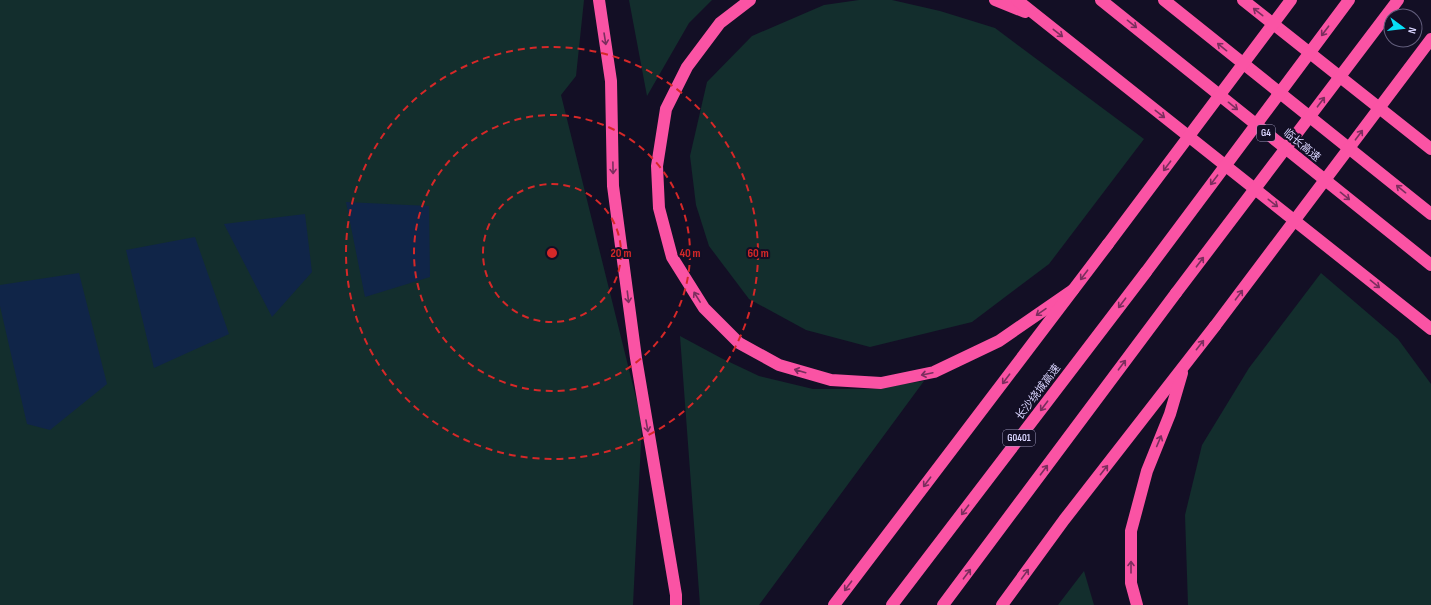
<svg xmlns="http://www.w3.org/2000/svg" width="1431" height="605" viewBox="0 0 1431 605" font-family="'Sofia Sans Condensed','Noto Sans SC',sans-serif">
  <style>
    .green { fill: #132e2d }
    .water { fill: #102548 }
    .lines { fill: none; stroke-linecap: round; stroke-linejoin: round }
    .motorway { stroke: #fa53a4; stroke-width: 12 }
    .motorway-bridge { stroke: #fa53a4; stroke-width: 12 }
    .oneway { stroke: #7b2e5e }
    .ring { fill: none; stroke: #d62828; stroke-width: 2; stroke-dasharray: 7 5 }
    .labels { text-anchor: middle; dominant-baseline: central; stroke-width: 4; stroke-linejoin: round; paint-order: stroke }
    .shield { fill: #130f25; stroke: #9e99bd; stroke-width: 1 }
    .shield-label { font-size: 10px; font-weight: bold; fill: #d9d4fe }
    .street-label { font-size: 11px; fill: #d9d4fe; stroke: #130f25 }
    .centre { fill: #d62828; stroke: #130f25; stroke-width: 2 }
    .ring-label { font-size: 12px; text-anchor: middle; font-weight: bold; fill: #d62828; stroke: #130f25; stroke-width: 4; stroke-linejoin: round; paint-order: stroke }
  </style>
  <rect width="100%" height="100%" fill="#130f25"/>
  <!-- green -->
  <g class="green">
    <polygon points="0,0 584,0 576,76 561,95 642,422 633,605 0,605"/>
    <polygon points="629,0 712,0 689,23 647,96"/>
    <polygon points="859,0 892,0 940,11 995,28 1144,139 1049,264 972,322 870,347 806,330 749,299 709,246 696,205 690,156 707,82 752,36 824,5"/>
    <polygon points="1321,273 1398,339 1431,384 1431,605 1188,605 1185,515 1202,445 1249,368"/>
    <polygon points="680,336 721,358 759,376 813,389 870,389 924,381 759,605 700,605"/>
    <polygon points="1084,571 1094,605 1058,605"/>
  </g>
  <!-- water -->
  <g class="water">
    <polygon points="346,202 429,206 430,277 365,297"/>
    <polygon points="305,214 312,272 272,317 224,224"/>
    <polygon points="195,237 229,334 154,368 126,250"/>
    <polygon points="79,273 107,384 50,430 27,424 0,306 0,285"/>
  </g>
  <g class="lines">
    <!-- motorway -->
    <g class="motorway">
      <polyline points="599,0 611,81 613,186 636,358 676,595 676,605"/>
      <polyline points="750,0 720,23 687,67 666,109 657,166 659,208 672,257 704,308 739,343 779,365 831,380 881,383 934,372 999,341 1073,290"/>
      <polyline points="995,0 1025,12"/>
      <polyline points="1017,0 1431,329"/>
      <polyline points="1101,0 1431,265"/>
      <polyline points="1164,0 1431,214"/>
      <polyline points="1243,0 1431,149"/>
      <polyline points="834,605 1108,244"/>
      <polyline points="892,605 1146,272"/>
      <polyline points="943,605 1176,293"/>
      <polyline points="1002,605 1064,520 1215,326"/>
      <polyline points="1137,605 1131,583 1131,531 1147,471 1170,414 1182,373"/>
    </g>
    <!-- motorway-bridge -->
    <g class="motorway-bridge">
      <polyline points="1108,244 1291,0"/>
      <polyline points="1146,272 1349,0"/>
      <polyline points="1176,293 1398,0"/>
      <polyline points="1215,326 1431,39"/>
    </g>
  </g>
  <!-- one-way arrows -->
  <defs><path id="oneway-shaft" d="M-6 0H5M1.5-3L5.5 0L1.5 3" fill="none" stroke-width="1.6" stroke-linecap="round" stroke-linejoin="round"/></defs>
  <g class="oneway">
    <use href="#oneway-shaft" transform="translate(1258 12) rotate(-142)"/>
    <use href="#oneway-shaft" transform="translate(1132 24) rotate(39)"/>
    <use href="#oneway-shaft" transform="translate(1325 31) rotate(127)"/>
    <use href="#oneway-shaft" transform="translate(1058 33) rotate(38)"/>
    <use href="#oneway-shaft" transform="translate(605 39) rotate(81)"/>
    <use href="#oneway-shaft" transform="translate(1222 47) rotate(-141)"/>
    <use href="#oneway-shaft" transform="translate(1321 102) rotate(-53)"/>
    <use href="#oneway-shaft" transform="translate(1233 106) rotate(39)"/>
    <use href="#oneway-shaft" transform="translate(1160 114) rotate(38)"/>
    <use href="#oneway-shaft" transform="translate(1359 135) rotate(-53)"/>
    <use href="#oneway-shaft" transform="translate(1167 166) rotate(127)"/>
    <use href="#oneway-shaft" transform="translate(613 168) rotate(89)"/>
    <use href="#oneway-shaft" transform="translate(1214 180) rotate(127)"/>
    <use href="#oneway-shaft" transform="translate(1401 189) rotate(-141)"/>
    <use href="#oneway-shaft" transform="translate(1345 196) rotate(39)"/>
    <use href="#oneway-shaft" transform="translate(1273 203) rotate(38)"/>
    <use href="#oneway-shaft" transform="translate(1200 262) rotate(-53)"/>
    <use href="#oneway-shaft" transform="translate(1084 275) rotate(127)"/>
    <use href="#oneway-shaft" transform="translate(1375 284) rotate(39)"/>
    <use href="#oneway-shaft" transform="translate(1239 295) rotate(-53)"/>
    <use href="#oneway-shaft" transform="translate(628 297) rotate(83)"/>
    <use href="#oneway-shaft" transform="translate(697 297) rotate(-122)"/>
    <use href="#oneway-shaft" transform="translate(1122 303) rotate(127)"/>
    <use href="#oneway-shaft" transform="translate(1041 312) rotate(145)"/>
    <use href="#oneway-shaft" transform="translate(1200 345) rotate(-52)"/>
    <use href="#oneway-shaft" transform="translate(1122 365) rotate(-53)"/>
    <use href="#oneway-shaft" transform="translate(800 371) rotate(-164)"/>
    <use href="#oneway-shaft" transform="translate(927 374) rotate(168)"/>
    <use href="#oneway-shaft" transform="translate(1006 379) rotate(127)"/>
    <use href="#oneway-shaft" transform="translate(1044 406) rotate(127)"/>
    <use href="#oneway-shaft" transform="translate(647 426) rotate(80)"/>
    <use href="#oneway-shaft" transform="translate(1159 441) rotate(-67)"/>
    <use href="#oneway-shaft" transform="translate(1044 470) rotate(-53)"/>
    <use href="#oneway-shaft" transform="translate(1104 470) rotate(-52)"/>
    <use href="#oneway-shaft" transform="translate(927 482) rotate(127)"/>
    <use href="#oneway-shaft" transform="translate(965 510) rotate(127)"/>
    <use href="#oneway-shaft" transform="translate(1131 567) rotate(-90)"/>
    <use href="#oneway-shaft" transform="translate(967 574) rotate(-53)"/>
    <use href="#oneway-shaft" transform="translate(1025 574) rotate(-54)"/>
    <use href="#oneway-shaft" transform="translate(848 586) rotate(127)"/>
  </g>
  <!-- distance rings -->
  <g class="ring">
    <circle cx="552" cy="253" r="69"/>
    <circle cx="552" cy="253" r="138"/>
    <circle cx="552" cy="253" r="206"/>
  </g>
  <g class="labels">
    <!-- shield labels -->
    <g class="shield">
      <rect x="1257" y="125" width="18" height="16" rx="3"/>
      <rect x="1003" y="430" width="32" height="16" rx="3"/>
    </g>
    <g class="shield-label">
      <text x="1266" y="133">G4</text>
      <text x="1019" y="438">G0401</text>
    </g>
    <!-- street labels -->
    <g class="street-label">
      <text transform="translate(1302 145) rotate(39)">临长高速</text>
      <text transform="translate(1038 392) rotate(-53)">长沙绕城高速</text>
    </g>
  </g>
  <circle cx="552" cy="253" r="6" class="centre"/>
  <g class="ring-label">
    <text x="621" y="257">20 m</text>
    <text x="690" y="257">40 m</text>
    <text x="758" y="257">60 m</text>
  </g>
  <!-- north arrow -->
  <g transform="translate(1403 28) rotate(105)"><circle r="19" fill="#130f25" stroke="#625e7c"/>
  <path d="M0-3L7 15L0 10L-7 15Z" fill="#08e0f7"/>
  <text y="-6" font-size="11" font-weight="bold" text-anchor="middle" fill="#d9d4fe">N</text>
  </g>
</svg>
